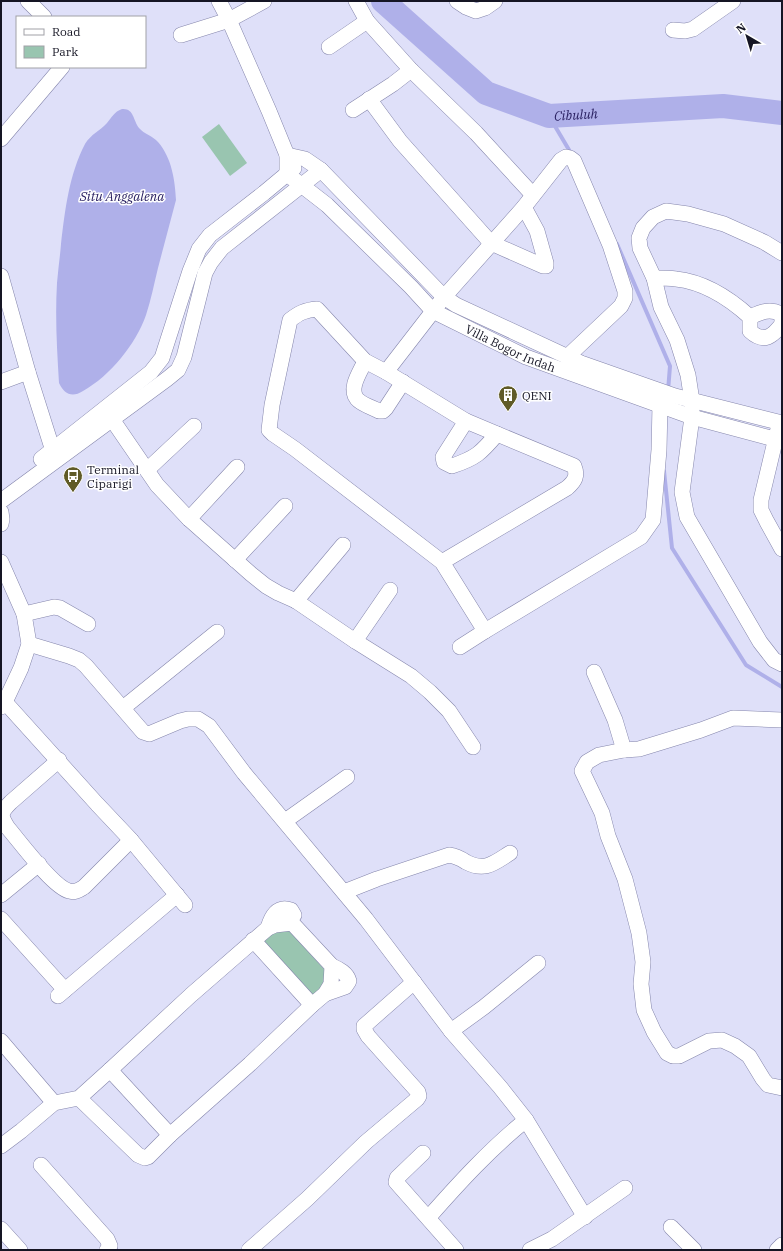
<svg xmlns="http://www.w3.org/2000/svg" width="783" height="1251" viewBox="0 0 783 1251" font-family="'IBM Plex Serif',serif">
  <style>
    .green { fill: #99c5b0 }
    .water { fill: #afb0e9 }
    .lines { fill: none; stroke-linecap: round; stroke-linejoin: round }
    .stream { stroke: #afb0e9; stroke-width: 4 }
    .river { stroke: #afb0e9; stroke-width: 24 }
    .minor-casing { stroke: #8586ac; stroke-width: 16 }
    .minor { stroke: #fff; stroke-width: 15 }
    .labels { text-anchor: middle; dominant-baseline: central; stroke-width: 3; stroke-linejoin: round; paint-order: stroke }
    .street-label { font-size: 12px; fill: #151524; stroke: #fff }
    .poi-label { font-size: 12px; fill: #151524; stroke: #fff; text-anchor: start }
    .water-label { font-size: 13px; font-style: italic; fill: #2a2162; stroke: #fff }
  </style>
  <rect width="100%" height="100%" fill="#dfe0f9"/>
  <!-- green -->
  <g class="green">
    <polygon points="219,124 247,163 230,176 202,137"/>
    <polygon points="286,927 325,970 323,989 313,997 263,944 271,928"/>
  </g>
  <!-- water -->
  <path class="water" d="M122,109C134,108 133,120 139,128C144,134 153,136 158,142C172,158 175,181 176,200C170,223 164,245 158,268C154,284 151,300 146,315C136,344 110,376 83,391C72,398 64,394 59,383C57,350 55,317 57,283C58,270 60,257 61,244C65,210 69,175 85,144C91,134 100,131 107,123C112,117 114,112 122,109Z"/>
  <g class="lines">
    <!-- stream -->
    <g class="stream">
      <polyline points="549,116 572,155"/>
      <polyline points="617,244 670,366 668,391"/>
      <polyline points="664,471 672,548 746,665 782,687"/>
    </g>
    <!-- river -->
    <path class="river" id="s1" d="M383,1L486,93L549,116L723,106L782,113"/>
    <defs>
      <g id="minor">
        <polyline points="28,1 44,17"/>
        <path id="s2" d="M219,1L229,20L269,111L287,155V174L327,205L411,287L433,311L526,357L692,417L782,441"/>
        <polyline points="356,1 367,21 411,70 476,133 533,195"/>
        <polyline points="457,1 466,7 476,11 485,8 495,1"/>
        <polyline points="673,30 685,31 693,29 733,1"/>
        <polyline points="181,35 229,20 264,1"/>
        <polyline points="329,47 367,21"/>
        <polyline points="369,99 400,141 491,243 543,266 546,266 546,263 537,231 524,207"/>
        <polyline points="353,110 393,84 411,70"/>
        <polyline points="1,139 62,67"/>
        <polyline points="287,155 305,159 321,170 444,297 456,305 581,363 675,396 782,423"/>
        <polyline points="782,253 764,242 724,224 688,214 666,211 653,217 643,228 639,238 640,248 654,278 661,307 677,340 688,375 692,401 692,417 682,492 687,517 760,642 774,660 782,664"/>
        <polyline points="1,276 28,372 53,451 58,458"/>
        <path d="M654,278C661,278 669,278 676,279C704,282 729,298 750,317V331C764,344 773,336 782,324"/>
        <path d="M750,317C761,312 770,308 781,314L782,320"/>
        <path d="M365,361C361,371 348,388 357,399C361,404 373,408 379,411H383L386,408L403,382"/>
        <polyline points="386,372 444,297 524,207 561,160 566,157 570,158 574,161 610,245 625,291 625,298 621,306 567,357"/>
        <polyline points="1,382 28,372"/>
        <polyline points="105,409 157,485 189,519 251,574 266,586 278,593 296,601 355,641 411,676 430,692 449,711 473,747"/>
        <path d="M466,421L443,457L444,462L452,466C476,458 481,453 497,434"/>
        <polyline points="778,429 761,500 761,510 767,522 782,549"/>
        <polyline points="41,459 151,372 162,358 190,271 199,249 210,235 264,193 294,168"/>
        <polyline points="147,470 194,426"/>
        <polyline points="1,501 167,379 178,370 184,357 205,273 211,262 222,248 321,170"/>
        <polyline points="1,512 2,519 1,524"/>
        <polyline points="189,519 237,467"/>
        <polyline points="235,560 285,506"/>
        <polyline points="1,562 24,614 29,644 21,668 5,702 1,707"/>
        <path d="M442,562L567,488C575,481 578,476 574,466L466,421L386,372L365,361L317,309C305,310 299,313 290,320L272,405L269,430L273,434L295,449L442,562L485,631L641,537L653,520L659,450L660,405"/>
        <polyline points="296,601 343,545"/>
        <polyline points="24,614 54,607 60,608 88,624"/>
        <polyline points="355,641 390,590"/>
        <polyline points="29,644 69,656 79,660 86,666 143,732 149,734 180,721 188,719 198,719 209,726 244,773 366,919 451,1031 500,1087 526,1120 585,1217"/>
        <polyline points="460,647 485,631"/>
        <polyline points="594,672 615,720 624,750"/>
        <polyline points="5,702 97,804 131,840 185,905"/>
        <polyline points="123,708 217,632"/>
        <polyline points="782,720 733,718 701,730 639,749 624,750 599,755 587,762 582,771 602,813 608,836 625,879 639,933 643,962 641,984 644,1010 654,1032 667,1053 673,1056 679,1056 709,1041 722,1040 735,1046 749,1056 763,1079 768,1085 782,1088"/>
        <path d="M59,760L11,802C0,813 0,815 8,828C20,842 53,887 69,891C75,893 79,890 84,887L131,840"/>
        <polyline points="285,821 347,777"/>
        <path d="M344,892L377,879L449,855C456,856 460,858 466,862C485,872 494,863 510,853"/>
        <polyline points="1,895 39,864"/>
        <polyline points="1,919 65,990"/>
        <path d="M268,928C271,917 277,905 291,910L294,915L289,922"/>
        <polyline points="253,940 312,1005"/>
        <path d="M325,994L345,987L349,981C347,973 339,969 332,966"/>
        <polyline points="58,996 177,895"/>
        <polyline points="451,1031 484,1007 538,963"/>
        <polyline points="1,1041 54,1103"/>
        <polyline points="110,1070 170,1135"/>
        <polyline points="1,1146 21,1131 54,1103 79,1098 110,1070 191,995 268,928 275,925 292,923 332,966 331,984 325,994 312,1005 250,1064 170,1135 148,1157 145,1158 138,1155 79,1098"/>
        <polyline points="423,1153 397,1178 396,1182 456,1250"/>
        <polyline points="41,1165 107,1239 110,1246 107,1250"/>
        <path d="M429,1217C459,1183 490,1149 526,1120"/>
        <polyline points="671,1227 694,1250"/>
        <polyline points="1,1229 20,1250"/>
        <polyline points="249,1250 307,1199 366,1142 417,1099 419,1096 418,1092 368,1036 364,1029 364,1026 414,982"/>
        <polyline points="530,1250 552,1239 625,1188"/>
        <polyline points="777,1250 782,1245"/>
      </g>
    </defs>
    <!-- minor casing -->
    <use href="#minor" class="minor-casing"/>
    <!-- minor -->
    <use href="#minor" class="minor"/>
  </g>
  <!-- icons -->
  <defs>
    <symbol id="building-pin" viewBox="-11 -11 22 30"><path d="M0 17L-7.5 6A9.5 9.5 0 1 1 7.5 6Z" fill="#605b27" stroke="#fff"/><path d="M-4-6H4V6H1V3H-1V6H-4ZM-2.5-4.3h1.7v1.8h-1.7ZM.8-4.3h1.7v1.8H.8ZM-2.5-1h1.7V.8h-1.7ZM.8-1h1.7V.8H.8Z" fill="#fff"/></symbol>
    <symbol id="bus-pin" viewBox="-11 -11 22 30"><path d="M0 17L-7.5 6A9.5 9.5 0 1 1 7.5 6Z" fill="#605b27" stroke="#fff"/><path d="M-5-6H5V4H4V6H2V4H-2V6H-4V4H-5ZM-3.5-4V0h7V-4ZM-3.5 1.2v1.5H-2V1.2ZM2 1.2v1.5H3.5V1.2Z" fill="#fff"/></symbol>
  </defs>
  <g fill-rule="evenodd">
    <use href="#building-pin" x="497" y="384" width="22" height="30"/>
    <use href="#bus-pin" x="62" y="465" width="22" height="30"/>
  </g>
  <g class="labels">
    <!-- street labels -->
    <g class="street-label">
      <text stroke="none"><textPath href="#s2" startOffset="474">Villa Bogor Indah</textPath></text>
    </g>
    <!-- poi labels -->
    <g class="poi-label">
      <text x="522" y="395">QENI</text>
      <text x="87" y="469">Terminal<tspan x="87" dy="14">Ciparigi</tspan></text>
    </g>
    <!-- water labels -->
    <g class="water-label">
      <text stroke="none"><textPath href="#s1" startOffset="232">Cibuluh</textPath></text>
      <text x="122" y="196">Situ Anggalena</text>
    </g>
  </g>
  <!-- border -->
  <rect width="783" height="1251" fill="none" stroke="#151524" stroke-width="4"/>
  <!-- legend -->
  <rect x="16" y="16" width="130" height="52" fill="#ffffff" stroke="#a1a1a7"/>
  <rect x="24" y="29" width="20" height="6" fill="#ffffff" stroke="#a1a1a7"/>
  <text x="52" y="36" font-size="12" fill="#151524">Road</text>
  <rect x="24" y="46" width="20" height="12" fill="#99c5b0" stroke="#a1a1a7"/>
  <text x="52" y="56" font-size="12" fill="#151524">Park</text>
  <!-- north arrow -->
  <g transform="translate(747 36) rotate(322)" stroke="#ffffff" stroke-width="3" paint-order="stroke">
  <path d="M0-3L7 15L0 10L-7 15Z" fill="#151524"/>
  <text y="-6" font-size="11" font-weight="bold" text-anchor="middle" fill="#151524">N</text>
  </g>
</svg>
